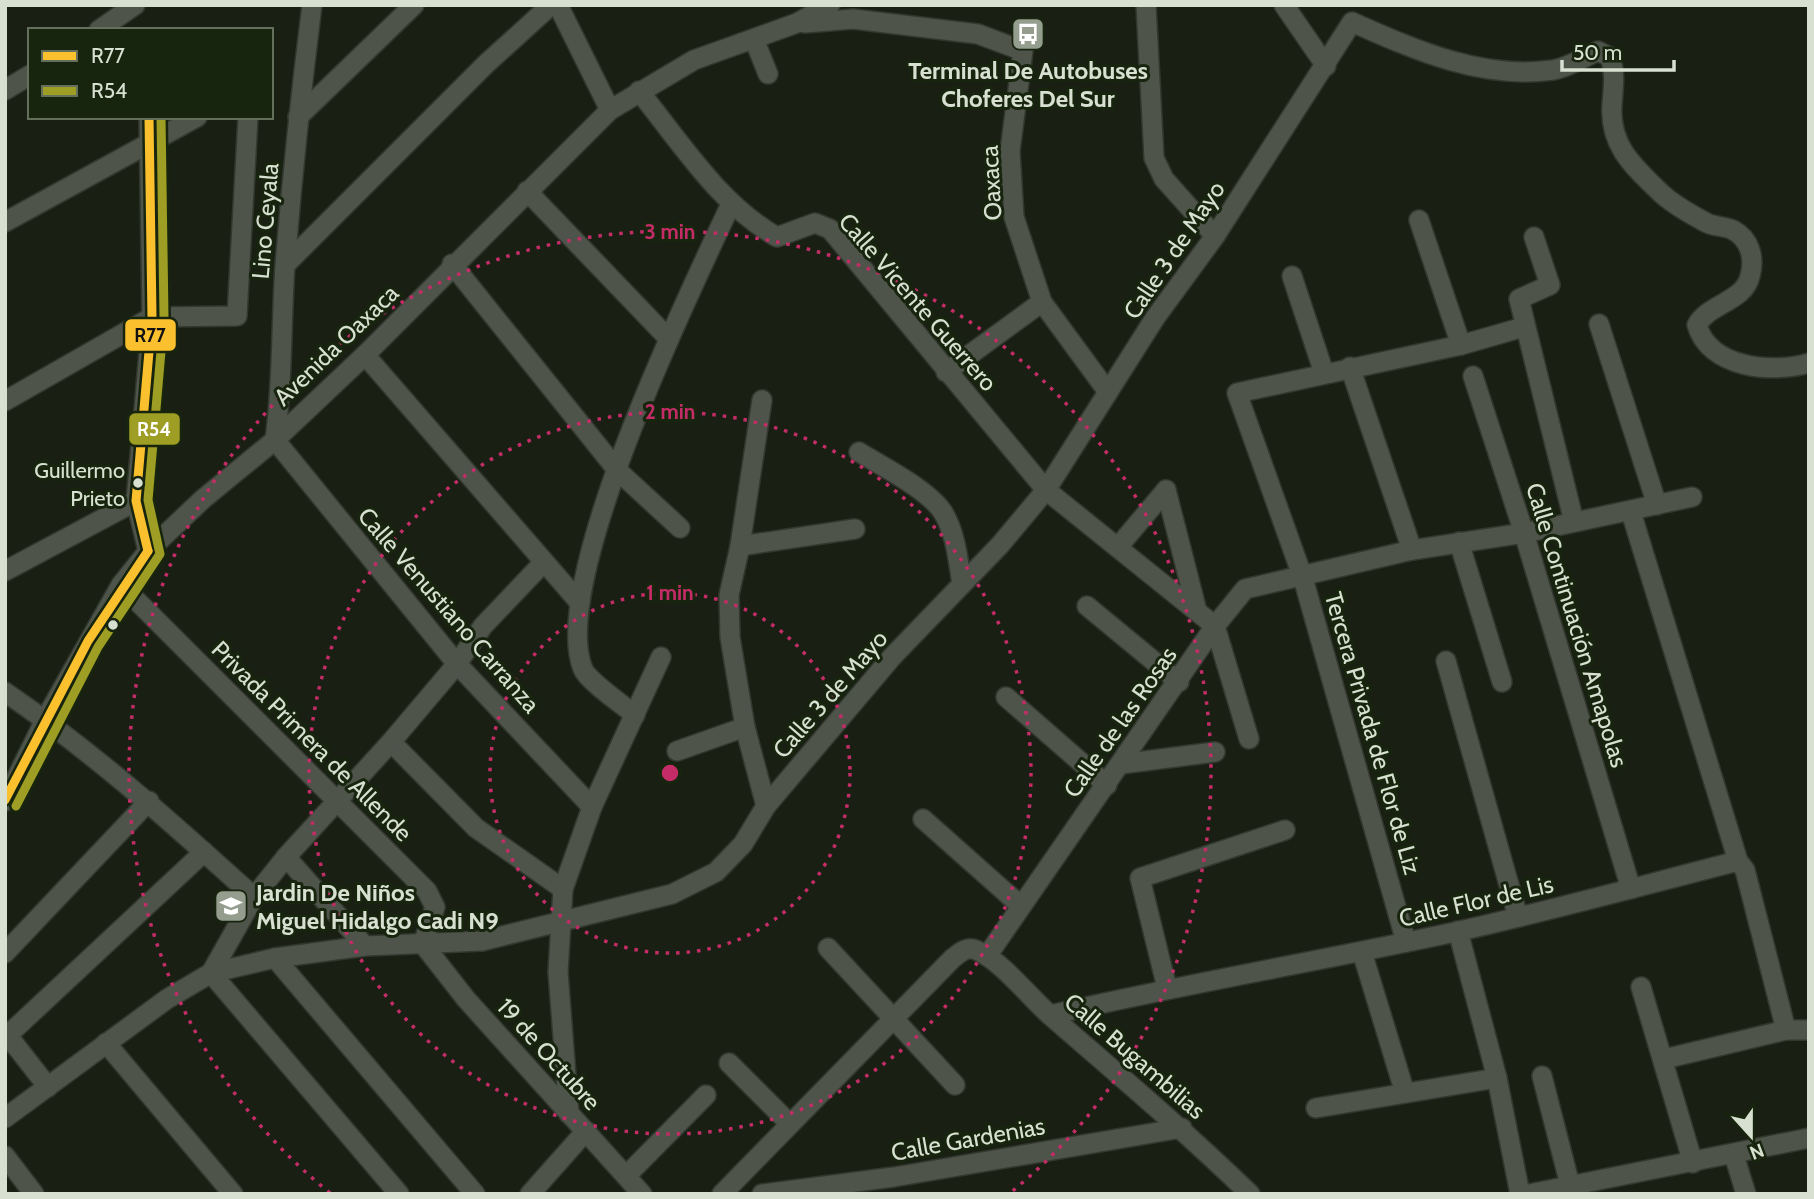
<svg xmlns="http://www.w3.org/2000/svg" width="1814" height="1199" viewBox="0 0 1814 1199" font-family="Cabin,sans-serif">
  <style>
    .lines { fill: none; stroke-linecap: round; stroke-linejoin: round }
    .minor-casing { stroke: #33382f; stroke-width: 22 }
    .minor { stroke: #4e544a; stroke-width: 19 }
    .bus-1-casing { stroke: #18250e; stroke-width: 14 }
    .bus-2-casing { stroke: #18250e; stroke-width: 14 }
    .bus-1 { stroke: #fbc02d; stroke-width: 9 }
    .bus-2 { stroke: #9e9d24; stroke-width: 9 }
    .ring { fill: none; stroke: #c42c67; stroke-width: 3.5; stroke-dasharray: 3.5 7 }
    .bus-dot { fill: #d7e0d1; stroke: #18250e; stroke-width: 2.5 }
    .labels { text-anchor: middle; dominant-baseline: central; stroke-width: 6; stroke-linejoin: round; paint-order: stroke }
    .bus-label { font-size: 22px; fill: #d7e0d1; stroke: #18250e; text-anchor: end }
    .poi-label { font-size: 24px; font-weight: bold; fill: #d7e0d1; stroke: #18250e }
    .street-label { font-size: 24px; fill: #d7e0d1; stroke: #18250e }
    .centre { fill: #c42c67; stroke: #18250e; stroke-width: 3.5 }
    .ring-label { font-size: 21px; text-anchor: middle; font-weight: bold; fill: #c42c67; stroke: #18250e; stroke-width: 6; stroke-linejoin: round; paint-order: stroke }
    .line-badge { stroke: #18250e; stroke-width: 2.5 }
    .badge-label { font-size: 19px; text-anchor: middle; font-weight: bold; fill: #fff }
    .pale-badge-label { font-size: 19px; text-anchor: middle; font-weight: bold; fill: #111 }
  </style>
  <rect width="100%" height="100%" fill="#192013"/>
  <g class="lines">
    <defs>
      <g id="minor">
        <path d="M312,5C301,92 292,178 285,265C281,323 283,382 275,440L457,664L592,807"/>
        <polyline points="558,5 610,110"/>
        <polyline points="1146,5 1154,158 1164,179 1215,236"/>
        <polyline points="1284,5 1326,66"/>
        <polyline points="805,23 853,19 978,34 1023,51 1010,151 1014,217 1042,302 1108,392"/>
        <polyline points="99,30 135,5"/>
        <polyline points="754,39 768,74"/>
        <polyline points="5,90 30,75"/>
        <path d="M639,91C681,143 719,204 777,237L815,223L830,229L1046,490L1215,626L1249,739"/>
        <polyline points="298,117 414,5"/>
        <polyline points="527,191 668,338"/>
        <polyline points="1419,220 1461,345"/>
        <polyline points="5,222 197,117"/>
        <polyline points="1534,237 1550,285 1519,299 1574,522"/>
        <polyline points="286,264 486,64 551,5"/>
        <polyline points="452,264 618,471 680,528"/>
        <polyline points="1292,276 1324,373"/>
        <polyline points="1599,324 1657,505"/>
        <polyline points="365,355 580,603"/>
        <polyline points="1350,367 1412,550"/>
        <polyline points="946,372 1042,302"/>
        <polyline points="1473,376 1524,533 1631,889"/>
        <polyline points="762,400 740,546 729,595 730,637 745,727 766,806"/>
        <polyline points="5,401 152,317 237,316 248,117"/>
        <path d="M859,452C883,467 931,491 944,514C956,535 958,560 962,584"/>
        <polyline points="1166,490 1197,611"/>
        <polyline points="1631,512 1738,861 1745,870 1786,1030"/>
        <polyline points="1459,542 1502,682"/>
        <polyline points="740,546 855,529"/>
        <polyline points="1118,547 1166,490"/>
        <polyline points="148,551 136,501 152,317 149,117"/>
        <polyline points="5,571 136,501"/>
        <polyline points="121,585 427,891 435,907 423,944"/>
        <polyline points="1087,606 1179,682"/>
        <polyline points="1446,661 1518,917"/>
        <path d="M5,692C95,753 174,825 254,897"/>
        <polyline points="1006,697 1107,785"/>
        <path d="M635,715C623,705 588,681 583,669C548,584 690,291 731,204"/>
        <polyline points="391,742 476,828 563,889"/>
        <polyline points="677,751 745,727"/>
        <polyline points="1121,764 1215,752"/>
        <polyline points="5,801 46,718 121,585 148,551 203,499 275,440 365,355 610,110 694,60 797,23 830,5"/>
        <polyline points="923,819 1021,906"/>
        <polyline points="286,857 365,946"/>
        <polyline points="1458,931 1497,1078 1520,1194"/>
        <polyline points="1406,942 1303,578 1237,393 1461,345 1524,327"/>
        <polyline points="423,944 466,999 642,1194"/>
        <polyline points="828,948 955,1085"/>
        <polyline points="1362,952 1405,1093"/>
        <polyline points="5,953 149,801"/>
        <polyline points="987,956 1215,626 1245,589 1412,550 1524,533 1692,497"/>
        <polyline points="275,958 475,1194"/>
        <polyline points="1641,987 1693,1163"/>
        <polyline points="1167,988 1140,878 1285,830"/>
        <path d="M1050,1015C1184,984 1320,961 1455,932C1550,911 1644,885 1738,861"/>
        <polyline points="5,1032 48,1087"/>
        <polyline points="8,1035 204,852"/>
        <polyline points="106,1043 233,1194"/>
        <polyline points="1664,1059 1786,1030 1809,1030"/>
        <polyline points="729,1063 790,1124"/>
        <polyline points="1542,1076 1570,1185"/>
        <polyline points="1316,1108 1497,1078"/>
        <polyline points="569,1114 558,972 563,889 592,807 661,657"/>
        <path d="M5,1118L167,999L211,973L275,958L365,946L482,941L672,894L716,872L743,844L766,806L892,657L1000,545L1046,490L1155,318L1215,236L1352,22C1415,50 1482,80 1553,70C1568,68 1584,57 1598,51L1610,57C1616,73 1613,89 1612,105C1609,146 1634,167 1662,194C1674,205 1692,215 1707,223C1715,227 1725,226 1733,230C1750,239 1755,258 1750,276C1745,301 1708,304 1697,325C1709,368 1772,374 1809,363"/>
        <polyline points="1734,1155 1746,1194"/>
        <polyline points="5,1156 34,1194"/>
        <polyline points="626,1176 706,1095"/>
        <polyline points="399,1194 211,973 254,897 286,857 391,742 457,664 483,626 543,563"/>
        <polyline points="530,1194 586,1131"/>
        <path d="M722,1194L953,958C960,953 966,946 976,950C1002,961 1030,998 1052,1017C1119,1075 1186,1132 1250,1194"/>
        <polyline points="762,1194 894,1177 1182,1128"/>
        <polyline points="1529,1194 1809,1138"/>
      </g>
    </defs>
    <!-- minor casing -->
    <use href="#minor" class="minor-casing"/>
    <!-- minor -->
    <use href="#minor" class="minor"/>
    <defs>
      <g id="bus-1">
        <polyline points="148,551 136,501 152,317 149,117"/>
        <polyline points="5,800 88,641 148,551"/>
      </g>
      <polyline id="bus-2" points="16,806 98,647 160,554 148,500 164,317 161,117"/>
    </defs>
    <!-- bus-1 casing -->
    <use href="#bus-1" class="bus-1-casing"/>
    <!-- bus-2 casing -->
    <use href="#bus-2" class="bus-2-casing"/>
    <!-- bus-1 -->
    <use href="#bus-1" class="bus-1"/>
    <!-- bus-2 -->
    <use href="#bus-2" class="bus-2"/>
  </g>
  <!-- distance rings -->
  <g class="ring">
    <circle cx="670" cy="773" r="180"/>
    <circle cx="670" cy="773" r="361"/>
    <path d="M330 1193A541 541 0 1 1 1010 1193"/>
  </g>
  <!-- icons -->
  <defs>
    <symbol id="bus-square" viewBox="-11 -11 22 22"><rect x="-9" y="-9" width="18" height="18" rx="4" fill="#949d8e" stroke="#18250e"/><path d="M-5-6H5V4H4V6H2V4H-2V6H-4V4H-5ZM-3.5-4V0h7V-4ZM-3.5 1.2v1.5H-2V1.2ZM2 1.2v1.5H3.5V1.2Z" fill="#fff"/></symbol>
    <symbol id="school-square" viewBox="-11 -11 22 22"><rect x="-9" y="-9" width="18" height="18" rx="4" fill="#949d8e" stroke="#18250e"/><path d="M0-5L7-2L0 1L-7-2ZM-4 1L0 2.5L4 1V4Q0 6-4 4Z" fill="#fff"/></symbol>
  </defs>
  <g fill-rule="evenodd">
    <use href="#bus-square" x="1009" y="15" width="38" height="38"/>
    <use href="#school-square" x="212" y="887" width="38" height="38"/>
  </g>
  <!-- markers -->
  <g class="bus-dot">
    <circle cx="138" cy="483" r="6"/>
    <circle cx="113" cy="625" r="6"/>
  </g>
  <g class="labels">
    <!-- bus labels -->
    <g class="bus-label">
      <text x="125" y="470">Guillermo<tspan x="125" dy="28">Prieto</tspan></text>
    </g>
    <!-- poi labels -->
    <g class="poi-label">
      <text x="1028" y="70">Terminal De Autobuses<tspan x="1028" dy="28">Choferes Del Sur</tspan></text>
      <text x="256" y="892" text-anchor="start">Jardin De Niños<tspan x="256" dy="28">Miguel Hidalgo Cadi N9</tspan></text>
    </g>
    <!-- street labels -->
    <g class="street-label">
      <text transform="translate(991 183) rotate(-93)">Oaxaca</text>
      <text transform="translate(265 221) rotate(-85)">Lino Ceyala</text>
      <text transform="translate(1174 250) rotate(-56)">Calle 3 de Mayo</text>
      <text transform="translate(918 302) rotate(49)">Calle Vicente Guerrero</text>
      <text transform="translate(336 345) rotate(-44)">Avenida Oaxaca</text>
      <text transform="translate(449 610) rotate(49)">Calle Venustiano Carranza</text>
      <text transform="translate(1577 625) rotate(73)">Calle Continuación Amapolas</text>
      <text transform="translate(830 694) rotate(-49)">Calle 3 de Mayo</text>
      <text transform="translate(1120 722) rotate(-55)">Calle de las Rosas</text>
      <text transform="translate(1373 733) rotate(74)">Tercera Privada de Flor de Liz</text>
      <text transform="translate(312 741) rotate(45)">Privada Primera de Allende</text>
      <text transform="translate(1476 901) rotate(-13)">Calle Flor de Lis</text>
      <text transform="translate(549 1054) rotate(48)">19 de Octubre</text>
      <text transform="translate(1135 1056) rotate(41)">Calle Bugambilias</text>
      <text transform="translate(968 1139) rotate(-10)">Calle Gardenias</text>
    </g>
  </g>
  <circle cx="670" cy="773" r="10" class="centre"/>
  <g class="ring-label">
    <text x="670" y="239">3 min</text>
    <text x="670" y="419">2 min</text>
    <text x="670" y="600">1 min</text>
  </g>
  <g class="line-badge">
    <rect x="124" y="318" width="53" height="34" rx="7" fill="#fbc02d"/>
    <rect x="128" y="412" width="53" height="34" rx="7" fill="#9e9d24"/>
  </g>
  <g class="badge-label">
    <text x="154" y="436">R54</text>
  </g>
  <g class="pale-badge-label">
    <text x="150" y="342">R77</text>
  </g>
  <!-- border -->
  <rect width="1814" height="1199" fill="none" stroke="#d7e0d1" stroke-width="14"/>
  <!-- legend -->
  <rect x="28" y="28" width="245" height="91" fill="#18250e" stroke="#64705c" stroke-width="2"/>
  <rect x="42" y="51" width="35" height="10" fill="#fbc02d" stroke="#64705c" stroke-width="2"/>
  <text x="91" y="63" font-size="21" fill="#d7e0d1">R77</text>
  <rect x="42" y="86" width="35" height="10" fill="#9e9d24" stroke="#64705c" stroke-width="2"/>
  <text x="91" y="98" font-size="21" fill="#d7e0d1">R54</text>
  <!-- north arrow -->
  <g transform="translate(1751 1136) rotate(159)" stroke="#18250e" stroke-width="5" paint-order="stroke">
  <path d="M0-5L12 26L0 18L-12 26Z" fill="#d7e0d1"/>
  <text y="-10" font-size="19" font-weight="bold" text-anchor="middle" fill="#d7e0d1">N</text>
  </g>
  <!-- scale -->
  <path d="M1562 60v10h112v-10" fill="none" stroke="#d7e0d1" stroke-width="3.5"/>
  <text x="1573" y="60" font-size="21" fill="#d7e0d1" stroke="#18250e" stroke-width="5" paint-order="stroke">50 m</text>
</svg>
